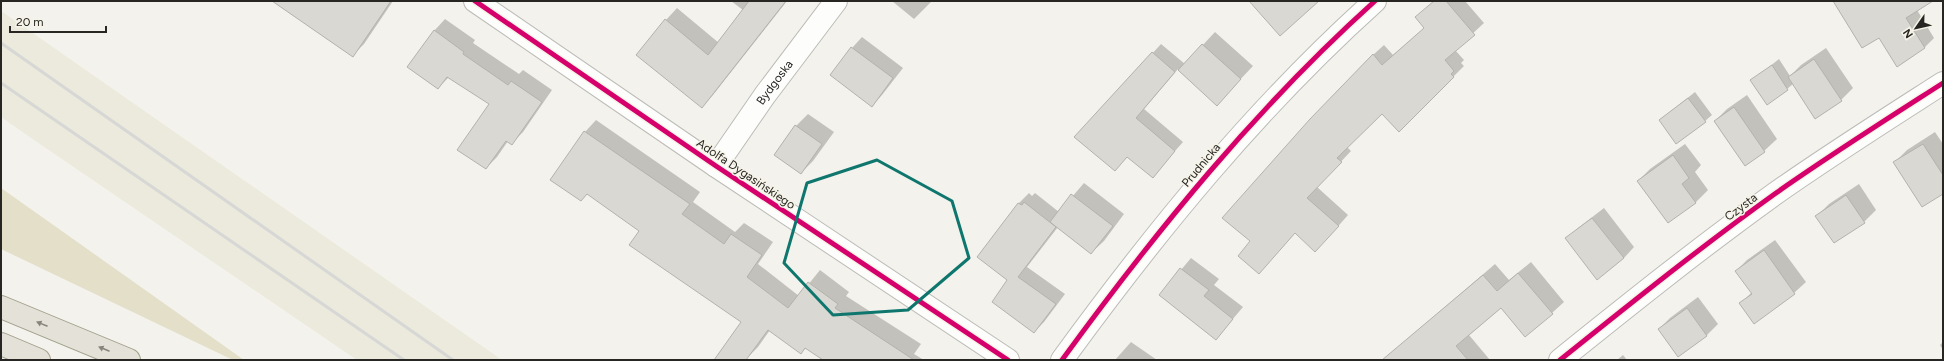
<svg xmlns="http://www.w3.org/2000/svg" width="1944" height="361" viewBox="0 0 1944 361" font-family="Figtree,sans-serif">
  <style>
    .built { fill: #eceadc }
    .green { fill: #e4dfc9 }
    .shadow { fill: #0003 }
    .building { fill: #d9d8d3; stroke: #b3b3ae }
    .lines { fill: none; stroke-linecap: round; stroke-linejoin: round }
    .minor-casing { stroke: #bcbbb7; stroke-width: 24 }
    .major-casing { stroke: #a2a08d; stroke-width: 24 }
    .minor { stroke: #fdfdfc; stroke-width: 22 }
    .major { stroke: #e4e2d8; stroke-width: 22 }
    .rail { stroke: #d7d7d5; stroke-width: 3 }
    .cycleway-casing { stroke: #f6f4e9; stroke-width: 8 }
    .cycleway { stroke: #d6006c; stroke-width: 5 }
    .oneway { fill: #86847d }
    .marked { fill: none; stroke: #0f766e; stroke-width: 3; stroke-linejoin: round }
    .labels { text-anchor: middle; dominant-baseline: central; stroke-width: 3; stroke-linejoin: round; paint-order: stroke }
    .street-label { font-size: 12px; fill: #272622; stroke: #f6f4e9 }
  </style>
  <rect width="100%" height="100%" fill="#f3f2ec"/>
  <!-- built -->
  <polygon class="built" points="1,11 502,360 357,360 37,142 1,117"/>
  <!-- green -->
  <polygon class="green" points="1,188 244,360 233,360 1,249"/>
  <!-- shadow -->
  <g class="shadow">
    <polygon points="274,1 393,1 364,44 352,56"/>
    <polygon points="731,1 787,1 713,95 702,107 666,20 677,8 719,43 743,10"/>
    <polygon points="892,1 932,1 914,19"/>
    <polygon points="1434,1 1465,1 1484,23 1455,50 1464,60 1461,63 1464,66 1399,131 1382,113 1347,147 1351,151 1317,187 1348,215 1326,240 1296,232 1259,273 1252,241 1373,55 1384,45 1393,55 1425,28 1416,17"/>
    <polygon points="1927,1 1917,10 1934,38 1924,48 1879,36"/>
    <polygon points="445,19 475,40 473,43 519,74 523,70 552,90 523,132 512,143 508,141 497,157 486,168 491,104 449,77 438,88 434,31"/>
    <polygon points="1215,32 1253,66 1217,104 1178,69 1144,109 1183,142 1153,176 1128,156 1115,170 1076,137 1161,44 1185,64"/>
    <polygon points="862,37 903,68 882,95 872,106 852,48"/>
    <polygon points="1826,48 1853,88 1841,100 1793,84 1787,89 1751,81 1779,59 1790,76 1801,65"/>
    <polygon points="1695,92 1712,115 1705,121 1660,120"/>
    <polygon points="1747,95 1777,139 1764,151 1746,165 1715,121 1727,109"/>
    <polygon points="808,114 834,132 813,161 801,173 796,126"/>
    <polygon points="596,120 700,192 693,202 735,232 744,223 773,242 758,264 799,296 820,270 849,292 846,296 921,344 914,354 924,360 824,360 806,348 801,353 770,330 758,347 746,359 743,322 630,245 640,231 588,193 581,200 585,132"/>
    <polygon points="1935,132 1943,144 1943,193 1895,162 1907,150"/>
    <polygon points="1685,144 1701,165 1695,172 1708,190 1696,202 1668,222 1638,181 1650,169"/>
    <polygon points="1084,183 1124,214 1104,241 1091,253 1058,227 1027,267 1065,294 1044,322 1034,332 1009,280 979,257 1019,203 1029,193 1032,196 1035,193 1059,212"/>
    <polygon points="1859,184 1876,210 1864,222 1817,216 1829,204"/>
    <polygon points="1604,208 1634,247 1624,258 1567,239 1578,228"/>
    <polygon points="1775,240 1806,282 1794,293 1754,322 1741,303 1752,292 1736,271 1747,260"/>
    <polygon points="1191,258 1219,279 1214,285 1243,307 1216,339 1160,295"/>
    <polygon points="1531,262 1564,302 1552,313 1502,307 1469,335 1490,360 1403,360 1395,350 1495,264 1509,280"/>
    <polygon points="1698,297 1718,324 1707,335 1678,356 1659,329 1670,318"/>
    <polygon points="1131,342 1157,360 1115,360"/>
    <polygon points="1943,342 1943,350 1940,345"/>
    <polygon points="1623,355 1627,360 1617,360"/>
  </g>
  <!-- building -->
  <g class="building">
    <polygon points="272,1 391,1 353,57"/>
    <polygon points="749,1 786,1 702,108 636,55 665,19 708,55"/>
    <polygon points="1249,1 1319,1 1280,36"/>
    <polygon points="1434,1 1446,1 1475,35 1445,60 1454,71 1451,74 1454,77 1399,132 1382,114 1337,158 1342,162 1307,198 1339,226 1315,252 1295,233 1259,274 1238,256 1250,241 1222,218 1310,119 1373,54 1382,65 1424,28 1415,17"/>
    <polygon points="1833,1 1933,1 1906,18 1925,48 1897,67 1879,38 1862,48"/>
    <polygon points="434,30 464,52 463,54 508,85 511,81 542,102 512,145 506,141 486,169 457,150 489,104 447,77 438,89 407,67"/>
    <polygon points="1202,44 1241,79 1217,106 1178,70"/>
    <polygon points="851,47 893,78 872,107 830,75"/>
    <polygon points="1152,52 1175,72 1136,118 1175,151 1153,178 1127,157 1115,171 1074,137"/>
    <polygon points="1814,59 1842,101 1815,119 1788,77"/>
    <polygon points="1772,65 1788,90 1767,105 1750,80"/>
    <polygon points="1688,98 1706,122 1676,144 1659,120"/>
    <polygon points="1734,107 1765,152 1745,166 1714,121"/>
    <polygon points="795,125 822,144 801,174 774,155"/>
    <polygon points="584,131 690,204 682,214 724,244 731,234 762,255 747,277 788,308 808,282 838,304 835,308 914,360 823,360 805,348 801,354 768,330 746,360 714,360 741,322 629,245 639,231 587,194 581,201 550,180"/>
    <polygon points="1923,144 1943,175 1943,194 1922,207 1893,162"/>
    <polygon points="1673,155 1689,178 1682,184 1696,203 1668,223 1637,181"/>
    <polygon points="1071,194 1113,226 1091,254 1050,222"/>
    <polygon points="1846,195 1865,223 1834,243 1815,216"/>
    <polygon points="1024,202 1056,227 1018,277 1056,304 1034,333 992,302 1007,280 977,257 1018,203 1022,205"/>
    <polygon points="1592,218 1624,258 1597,280 1565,238"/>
    <polygon points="1764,250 1795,294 1754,324 1739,303 1752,294 1735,271"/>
    <polygon points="1180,268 1209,290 1204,296 1233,319 1216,340 1159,295"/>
    <polygon points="1518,273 1553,314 1525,337 1501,308 1456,346 1468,360 1382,360 1483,275 1497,291"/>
    <polygon points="1687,308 1707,336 1678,357 1658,329"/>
  </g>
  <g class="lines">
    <defs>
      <g id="minor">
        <polyline points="475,1 716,166 1008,360"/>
        <path id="s1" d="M716,166L765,95L836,1"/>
        <path d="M1062,360C1156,231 1256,108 1375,1"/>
        <path d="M1560,360C1631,303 1702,246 1776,193C1830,155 1887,119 1943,83"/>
      </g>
      <g id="major">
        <polyline points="1,307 129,360"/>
        <polyline points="1,344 39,360"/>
      </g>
    </defs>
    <!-- minor casing -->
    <use href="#minor" class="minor-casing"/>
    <!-- major casing -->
    <use href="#major" class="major-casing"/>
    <!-- minor -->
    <use href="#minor" class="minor"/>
    <!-- major -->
    <use href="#major" class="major"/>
    <!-- rail -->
    <g class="rail">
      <polyline points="1,43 453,360"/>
      <polyline points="1,83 404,360"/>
    </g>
    <defs>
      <g id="cycleway">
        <polyline points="475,1 716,166 1008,360"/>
        <path d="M1062,360C1156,231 1256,108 1375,1"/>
        <path d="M1560,360C1631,303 1702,246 1776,193C1830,155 1887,119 1943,83"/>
      </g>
    </defs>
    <!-- cycleway casing -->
    <use href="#cycleway" class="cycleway-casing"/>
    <!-- cycleway -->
    <use href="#cycleway" class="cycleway"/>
  </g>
  <!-- one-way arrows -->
  <defs><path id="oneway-solid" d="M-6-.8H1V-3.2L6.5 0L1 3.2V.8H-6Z"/></defs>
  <g class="oneway">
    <use href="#oneway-solid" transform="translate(42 324) rotate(-158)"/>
    <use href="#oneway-solid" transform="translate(104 349) rotate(-157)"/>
  </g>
  <!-- marked area -->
  <path class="marked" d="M877,160L952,201L969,258L908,310L833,315L784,263L807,183Z"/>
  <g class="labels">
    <!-- street labels -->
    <g class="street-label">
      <text stroke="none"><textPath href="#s1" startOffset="102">Bydgoska</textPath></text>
      <text transform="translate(1201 165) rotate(-50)">Prudnicka</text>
      <text transform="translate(746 174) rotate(34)">Adolfa Dygasińskiego</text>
      <text transform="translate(1741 207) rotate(-37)">Czysta</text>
    </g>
  </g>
  <!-- border -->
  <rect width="1944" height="361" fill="none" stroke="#272622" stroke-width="4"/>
  <!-- north arrow -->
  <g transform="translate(1916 28) rotate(236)" stroke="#f6f4e9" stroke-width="3" paint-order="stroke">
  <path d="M0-3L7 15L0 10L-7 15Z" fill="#272622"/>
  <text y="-6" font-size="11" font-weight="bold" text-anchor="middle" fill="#272622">N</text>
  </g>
  <!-- scale -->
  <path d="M10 26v6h96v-6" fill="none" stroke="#272622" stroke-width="2"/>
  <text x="16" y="26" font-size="12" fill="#272622" stroke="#f6f4e9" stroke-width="3" paint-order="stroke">20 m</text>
</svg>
